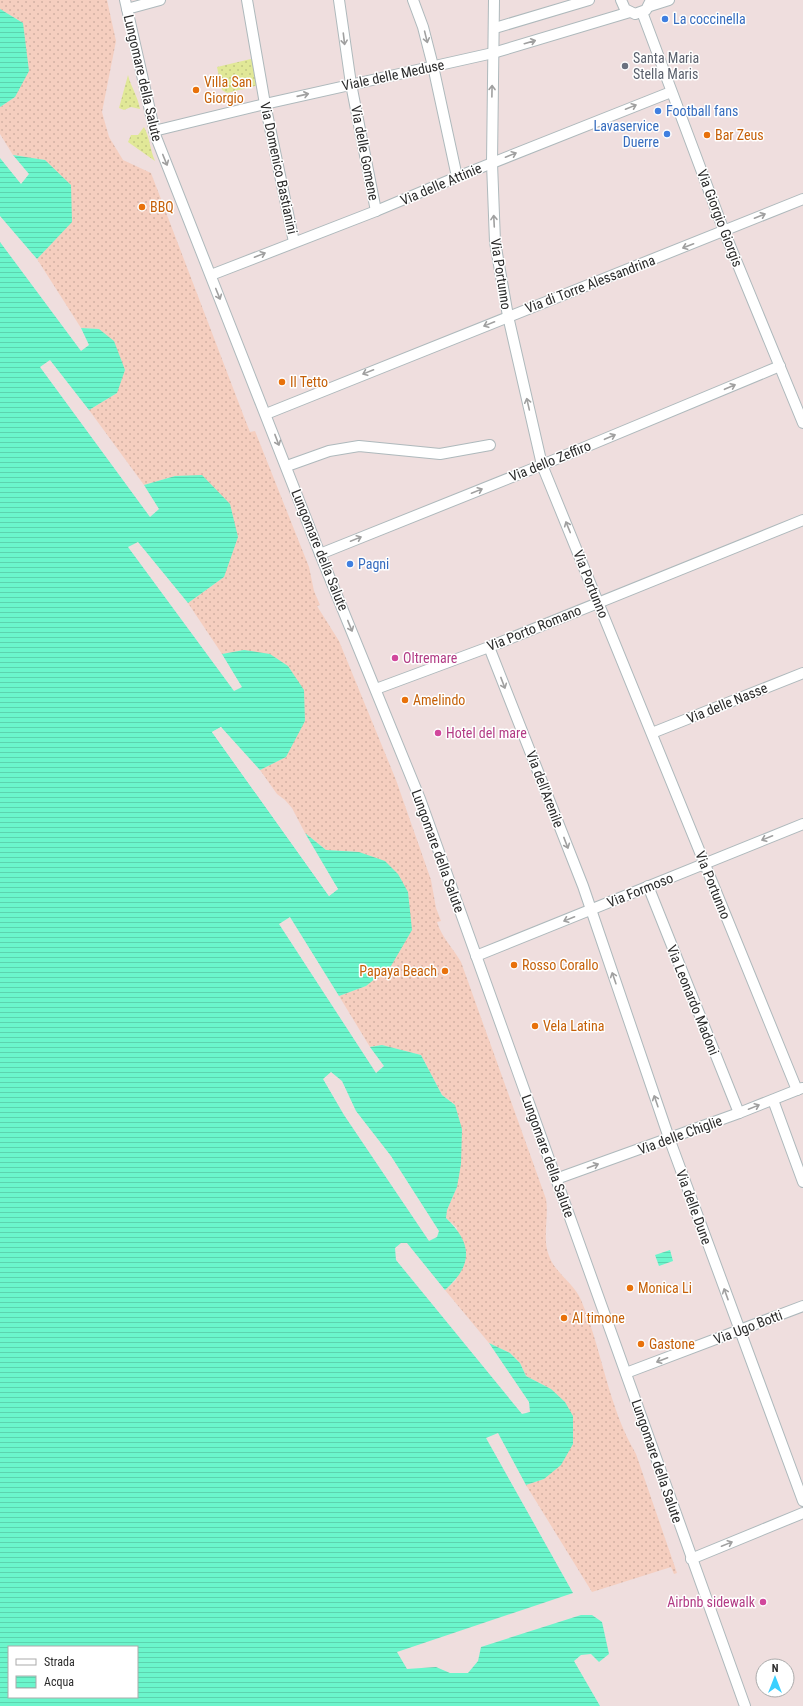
<svg xmlns="http://www.w3.org/2000/svg" width="803" height="1706" viewBox="0 0 803 1706" font-family="'Roboto Condensed',sans-serif">
  <style>
    .grass { fill: url(#grass-dots) }
    .sand { fill: url(#sand-dots) }
    .water { fill: url(#water-rules); fill-rule: evenodd }
    .pier { fill: #efdede }
    .lines { fill: none; stroke-linecap: round; stroke-linejoin: round }
    .minor-casing { stroke: #aeb9bc; stroke-width: 12 }
    .minor { stroke: #fff; stroke-width: 10 }
    .oneway { stroke: #a0a0a0 }
    .shop-dot { fill: #3f7fe0; stroke: #fff; stroke-width: 1.5 }
    .worship-dot { fill: #6b7280; stroke: #fff; stroke-width: 1.5 }
    .food-dot { fill: #e8710a; stroke: #fff; stroke-width: 1.5 }
    .hotel-dot { fill: #d1479c; stroke: #fff; stroke-width: 1.5 }
    .labels { text-anchor: middle; dominant-baseline: central; stroke-width: 3; stroke-linejoin: round; paint-order: stroke }
    .shop-label { font-size: 14px; fill: #366cbe; stroke: #fff; text-anchor: start }
    .worship-label { font-size: 14px; fill: #5b616d; stroke: #fff; text-anchor: start }
    .street-label { font-size: 14px; fill: #2c2c2c; stroke: #fff }
    .food-label { font-size: 14px; fill: #c56008; stroke: #fff; text-anchor: start }
    .hotel-label { font-size: 14px; fill: #b23c85; stroke: #fff; text-anchor: start }
  </style>
  <defs>
    <pattern id="grass-dots" width="8" height="8" patternUnits="userSpaceOnUse"><rect width="8" height="8" fill="#e1e897"/><path d="M2 2h.1M6 6h.1" fill="none" stroke="#c1c782" stroke-width="1.8" stroke-linecap="round"/></pattern>
    <pattern id="sand-dots" width="8" height="8" patternUnits="userSpaceOnUse"><rect width="8" height="8" fill="#f5cebf"/><path d="M2 2h.1M6 6h.1" fill="none" stroke="#d2b1a4" stroke-width="1.8" stroke-linecap="round"/></pattern>
    <pattern id="water-rules" width="6" height="5" patternUnits="userSpaceOnUse"><rect width="6" height="5" fill="#6bf6cc"/><path d="M0 2.5h6" fill="none" stroke="#5dd3af"/></pattern>
  </defs>
  <rect width="100%" height="100%" fill="#efdede"/>
  <!-- grass -->
  <g class="grass">
    <polygon points="255,58 259,85 227,93 222,90 217,67"/>
    <path d="M128,75C131,87 138,97 140,109L131,107L124,110L119,108Z"/>
    <path d="M144,127C150,138 150,150 155,161L128,142L131,135H138Z"/>
  </g>
  <!-- sand -->
  <path class="sand" d="M0,0H107L116,41L102,112L109,137L123,160L151,173L246,422L250,432L255,431L309,567L314,591L320,605L317,606L339,641L396,780L431,880L436,908L441,921L437,922C442,938 453,948 461,962L546,1199C549,1218 542,1239 549,1256C555,1273 574,1283 581,1300C603,1352 607,1404 636,1454L677,1573L674,1574L671,1567L592,1592L526,1485L544,1479L551,1389L526,1376L520,1363L510,1353L489,1343L445,1290L456,1280L457,1228L446,1218L447,1210L457,1187L455,1105L442,1095L421,1055L382,1045L370,1047L339,996L366,986L359,852L326,850L305,833L292,808L285,800L277,794L260,770L286,757L244,650L222,654L188,603L224,577L175,476L144,485L89,410L117,393L99,329L81,328L37,259L71,222L45,160L13,155L0,134V107L15,97L23,23L0,9Z"/>
  <!-- water -->
  <g class="water">
    <polygon points="0,9 23,23 29,71 15,97 0,107"/>
    <polygon points="13,155 45,160 71,185 72,222 37,259 0,216 0,158 21,184 29,174"/>
    <path d="M0,242L81,351L89,345L81,328L99,329L114,341L125,370L117,393L89,410L50,360L40,367L150,517L159,509L144,485L175,476L202,475L230,504L238,537L224,577L188,603L138,542L128,547L234,691L242,687L222,654L244,650L270,654L288,666L304,690L305,721L286,757L260,770L221,727L212,732L329,896L338,889L305,833L326,850L359,852L385,861L398,874L408,892L412,930L391,966L366,986L339,996L290,917L279,924L376,1073L384,1066L370,1047L382,1045L421,1055L442,1095L455,1105L462,1129L461,1164L457,1187L447,1210L446,1218C473,1244 473,1265 445,1290L407,1243H401L395,1248L396,1260L522,1414L530,1412L529,1402L489,1343L510,1353L520,1363L526,1376L551,1389L565,1402L573,1416V1444L561,1465L544,1479L526,1485L498,1433L486,1438L573,1593L397,1652L407,1669L436,1667L450,1673H468L478,1661L481,1647L581,1615H592L602,1622L609,1654L599,1662L591,1654L581,1655L574,1661L600,1706H0ZM331,1072L342,1081L356,1111L391,1156L439,1231L437,1237L429,1241L344,1115L323,1079ZM9,1647H137V1697H9Z"/>
    <polygon points="670,1250 673,1261 659,1266 655,1255"/>
  </g>
  <!-- pier -->
  <polygon class="pier" points="221,727 231,741 220,729 215,732 329,893 335,889 326,873 338,889 329,896 212,732"/>
  <g class="lines">
    <defs>
      <g id="minor">
        <polyline points="125,0 156,137 320,554 420,799 745,1706"/>
        <polyline points="247,0 265,104 294,242"/>
        <polyline points="339,0 351,84 376,211"/>
        <polyline points="413,0 423,27 433,66 457,177"/>
        <polyline points="494,0 492,163 495,242 508,316 542,465 797,1090"/>
        <polyline points="621,0 625,9 635,14 646,10 651,0"/>
        <polyline points="650,6 669,0"/>
        <polyline points="127,9 160,0"/>
        <polyline points="642,12 724,231 803,423"/>
        <polyline points="495,28 589,0"/>
        <polyline points="154,131 265,104 493,53 630,12"/>
        <polyline points="211,275 376,211 457,177 671,92"/>
        <polyline points="266,414 803,199"/>
        <polyline points="287,466 329,451 359,446 440,454 490,445"/>
        <polyline points="320,554 542,465 780,366"/>
        <polyline points="489,647 583,886 669,1138 803,1501"/>
        <polyline points="376,689 489,647 803,520"/>
        <polyline points="652,733 803,673"/>
        <polyline points="648,886 739,1113"/>
        <polyline points="476,956 803,824"/>
        <polyline points="773,1100 803,1182"/>
        <polyline points="556,1179 739,1113 802,1088"/>
        <polyline points="626,1373 803,1306"/>
        <polyline points="691,1559 803,1513"/>
      </g>
    </defs>
    <!-- minor casing -->
    <use href="#minor" class="minor-casing"/>
    <!-- minor -->
    <use href="#minor" class="minor"/>
  </g>
  <!-- one-way arrows -->
  <defs><path id="oneway-shaft" d="M-6 0H5M1.5-3L5.5 0L1.5 3" fill="none" stroke-width="1.6" stroke-linecap="round" stroke-linejoin="round"/></defs>
  <g class="oneway">
    <use href="#oneway-shaft" transform="translate(426 37) rotate(76)"/>
    <use href="#oneway-shaft" transform="translate(344 39) rotate(83)"/>
    <use href="#oneway-shaft" transform="translate(530 42) rotate(-16)"/>
    <use href="#oneway-shaft" transform="translate(492 91) rotate(-89)"/>
    <use href="#oneway-shaft" transform="translate(303 95) rotate(-13)"/>
    <use href="#oneway-shaft" transform="translate(631 107) rotate(-22)"/>
    <use href="#oneway-shaft" transform="translate(511 155) rotate(-22)"/>
    <use href="#oneway-shaft" transform="translate(165 160) rotate(68)"/>
    <use href="#oneway-shaft" transform="translate(760 216) rotate(-22)"/>
    <use href="#oneway-shaft" transform="translate(494 221) rotate(-93)"/>
    <use href="#oneway-shaft" transform="translate(688 246) rotate(159)"/>
    <use href="#oneway-shaft" transform="translate(260 255) rotate(-22)"/>
    <use href="#oneway-shaft" transform="translate(218 294) rotate(68)"/>
    <use href="#oneway-shaft" transform="translate(489 324) rotate(158)"/>
    <use href="#oneway-shaft" transform="translate(368 372) rotate(158)"/>
    <use href="#oneway-shaft" transform="translate(730 387) rotate(-23)"/>
    <use href="#oneway-shaft" transform="translate(528 404) rotate(-103)"/>
    <use href="#oneway-shaft" transform="translate(610 437) rotate(-23)"/>
    <use href="#oneway-shaft" transform="translate(277 440) rotate(69)"/>
    <use href="#oneway-shaft" transform="translate(477 491) rotate(-22)"/>
    <use href="#oneway-shaft" transform="translate(568 527) rotate(-112)"/>
    <use href="#oneway-shaft" transform="translate(356 539) rotate(-22)"/>
    <use href="#oneway-shaft" transform="translate(350 626) rotate(68)"/>
    <use href="#oneway-shaft" transform="translate(503 683) rotate(69)"/>
    <use href="#oneway-shaft" transform="translate(767 838) rotate(158)"/>
    <use href="#oneway-shaft" transform="translate(566 843) rotate(69)"/>
    <use href="#oneway-shaft" transform="translate(569 919) rotate(158)"/>
    <use href="#oneway-shaft" transform="translate(614 978) rotate(-109)"/>
    <use href="#oneway-shaft" transform="translate(656 1101) rotate(-109)"/>
    <use href="#oneway-shaft" transform="translate(754 1107) rotate(-22)"/>
    <use href="#oneway-shaft" transform="translate(593 1166) rotate(-20)"/>
    <use href="#oneway-shaft" transform="translate(726 1294) rotate(-110)"/>
    <use href="#oneway-shaft" transform="translate(662 1360) rotate(159)"/>
    <use href="#oneway-shaft" transform="translate(727 1544) rotate(-22)"/>
  </g>
  <!-- markers -->
  <g class="shop-dot">
    <circle cx="665" cy="19" r="4"/>
    <circle cx="658" cy="111" r="4"/>
    <circle cx="667" cy="134" r="4"/>
    <circle cx="350" cy="564" r="4"/>
  </g>
  <circle class="worship-dot" cx="625" cy="66" r="4"/>
  <g class="food-dot">
    <circle cx="196" cy="90" r="4"/>
    <circle cx="707" cy="135" r="4"/>
    <circle cx="142" cy="207" r="4"/>
    <circle cx="282" cy="382" r="4"/>
    <circle cx="405" cy="700" r="4"/>
    <circle cx="514" cy="965" r="4"/>
    <circle cx="445" cy="971" r="4"/>
    <circle cx="535" cy="1026" r="4"/>
    <circle cx="630" cy="1288" r="4"/>
    <circle cx="564" cy="1318" r="4"/>
    <circle cx="641" cy="1344" r="4"/>
  </g>
  <g class="hotel-dot">
    <circle cx="395" cy="658" r="4"/>
    <circle cx="438" cy="733" r="4"/>
    <circle cx="763" cy="1602" r="4"/>
  </g>
  <g class="labels">
    <!-- shop labels -->
    <g class="shop-label">
      <text x="673" y="19">La coccinella</text>
      <text x="666" y="111">Football fans</text>
      <text x="659" y="126" text-anchor="end">Lavaservice<tspan x="659" dy="16">Duerre</tspan></text>
      <text x="358" y="564">Pagni</text>
    </g>
    <!-- worship labels -->
    <g class="worship-label">
      <text x="633" y="58">Santa Maria<tspan x="633" dy="16">Stella Maris</tspan></text>
    </g>
    <!-- street labels -->
    <g class="street-label">
      <text transform="translate(393 75) rotate(-12)">Viale delle Meduse</text>
      <text transform="translate(143 78) rotate(77)">Lungomare della Salute</text>
      <text transform="translate(365 153) rotate(79)">Via delle Gomene</text>
      <text transform="translate(279 168) rotate(78)">Via Domenico Bastianini</text>
      <text transform="translate(441 184) rotate(-23)">Via delle Attinie</text>
      <text transform="translate(720 218) rotate(69)">Via Giorgio Giorgis</text>
      <text transform="translate(501 274) rotate(81)">Via Portunno</text>
      <text transform="translate(590 284) rotate(-21)">Via di Torre Alessandrina</text>
      <text transform="translate(550 461) rotate(-22)">Via dello Zeffiro</text>
      <text transform="translate(320 550) rotate(68)">Lungomare della Salute</text>
      <text transform="translate(591 584) rotate(68)">Via Portunno</text>
      <text transform="translate(534 628) rotate(-22)">Via Porto Romano</text>
      <text transform="translate(727 703) rotate(-22)">Via delle Nasse</text>
      <text transform="translate(545 789) rotate(69)">Via dell'Arenile</text>
      <text transform="translate(438 851) rotate(70)">Lungomare della Salute</text>
      <text transform="translate(713 885) rotate(68)">Via Portunno</text>
      <text transform="translate(640 890) rotate(-22)">Via Formoso</text>
      <text transform="translate(693 1000) rotate(68)">Via Leonardo Madoni</text>
      <text transform="translate(680 1135) rotate(-20)">Via delle Chiglie</text>
      <text transform="translate(548 1156) rotate(70)">Lungomare della Salute</text>
      <text transform="translate(694 1207) rotate(70)">Via delle Dune</text>
      <text transform="translate(748 1327) rotate(-21)">Via Ugo Botti</text>
      <text transform="translate(657 1461) rotate(71)">Lungomare della Salute</text>
    </g>
    <!-- food labels -->
    <g class="food-label">
      <text x="204" y="82">Villa San<tspan x="204" dy="16">Giorgio</tspan></text>
      <text x="715" y="135">Bar Zeus</text>
      <text x="150" y="207">BBQ</text>
      <text x="290" y="382">Il Tetto</text>
      <text x="413" y="700">Amelindo</text>
      <text x="522" y="965">Rosso Corallo</text>
      <text x="437" y="971" text-anchor="end">Papaya Beach</text>
      <text x="543" y="1026">Vela Latina</text>
      <text x="638" y="1288">Monica Li</text>
      <text x="572" y="1318">Al timone</text>
      <text x="649" y="1344">Gastone</text>
    </g>
    <!-- hotel labels -->
    <g class="hotel-label">
      <text x="403" y="658">Oltremare</text>
      <text x="446" y="733">Hotel del mare</text>
      <text x="755" y="1602" text-anchor="end">Airbnb sidewalk</text>
    </g>
  </g>
  <!-- legend -->
  <rect x="8" y="1646" width="130" height="52" fill="#ffffff" stroke="#ababab"/>
  <rect x="16" y="1659" width="20" height="6" fill="#ffffff" stroke="#ababab"/>
  <text x="44" y="1666" font-size="12" fill="#2c2c2c">Strada</text>
  <rect x="16" y="1676" width="20" height="12" fill="url(#water-rules)" stroke="#ababab"/>
  <text x="44" y="1686" font-size="12" fill="#2c2c2c">Acqua</text>
  <!-- north arrow -->
  <g transform="translate(775 1678)"><circle r="19" fill="#ffffff" stroke="#ababab"/>
  <path d="M0-3L7 15L0 10L-7 15Z" fill="#3ad0ff"/>
  <text y="-6" font-size="11" font-weight="bold" text-anchor="middle" fill="#2c2c2c">N</text>
  </g>
</svg>
